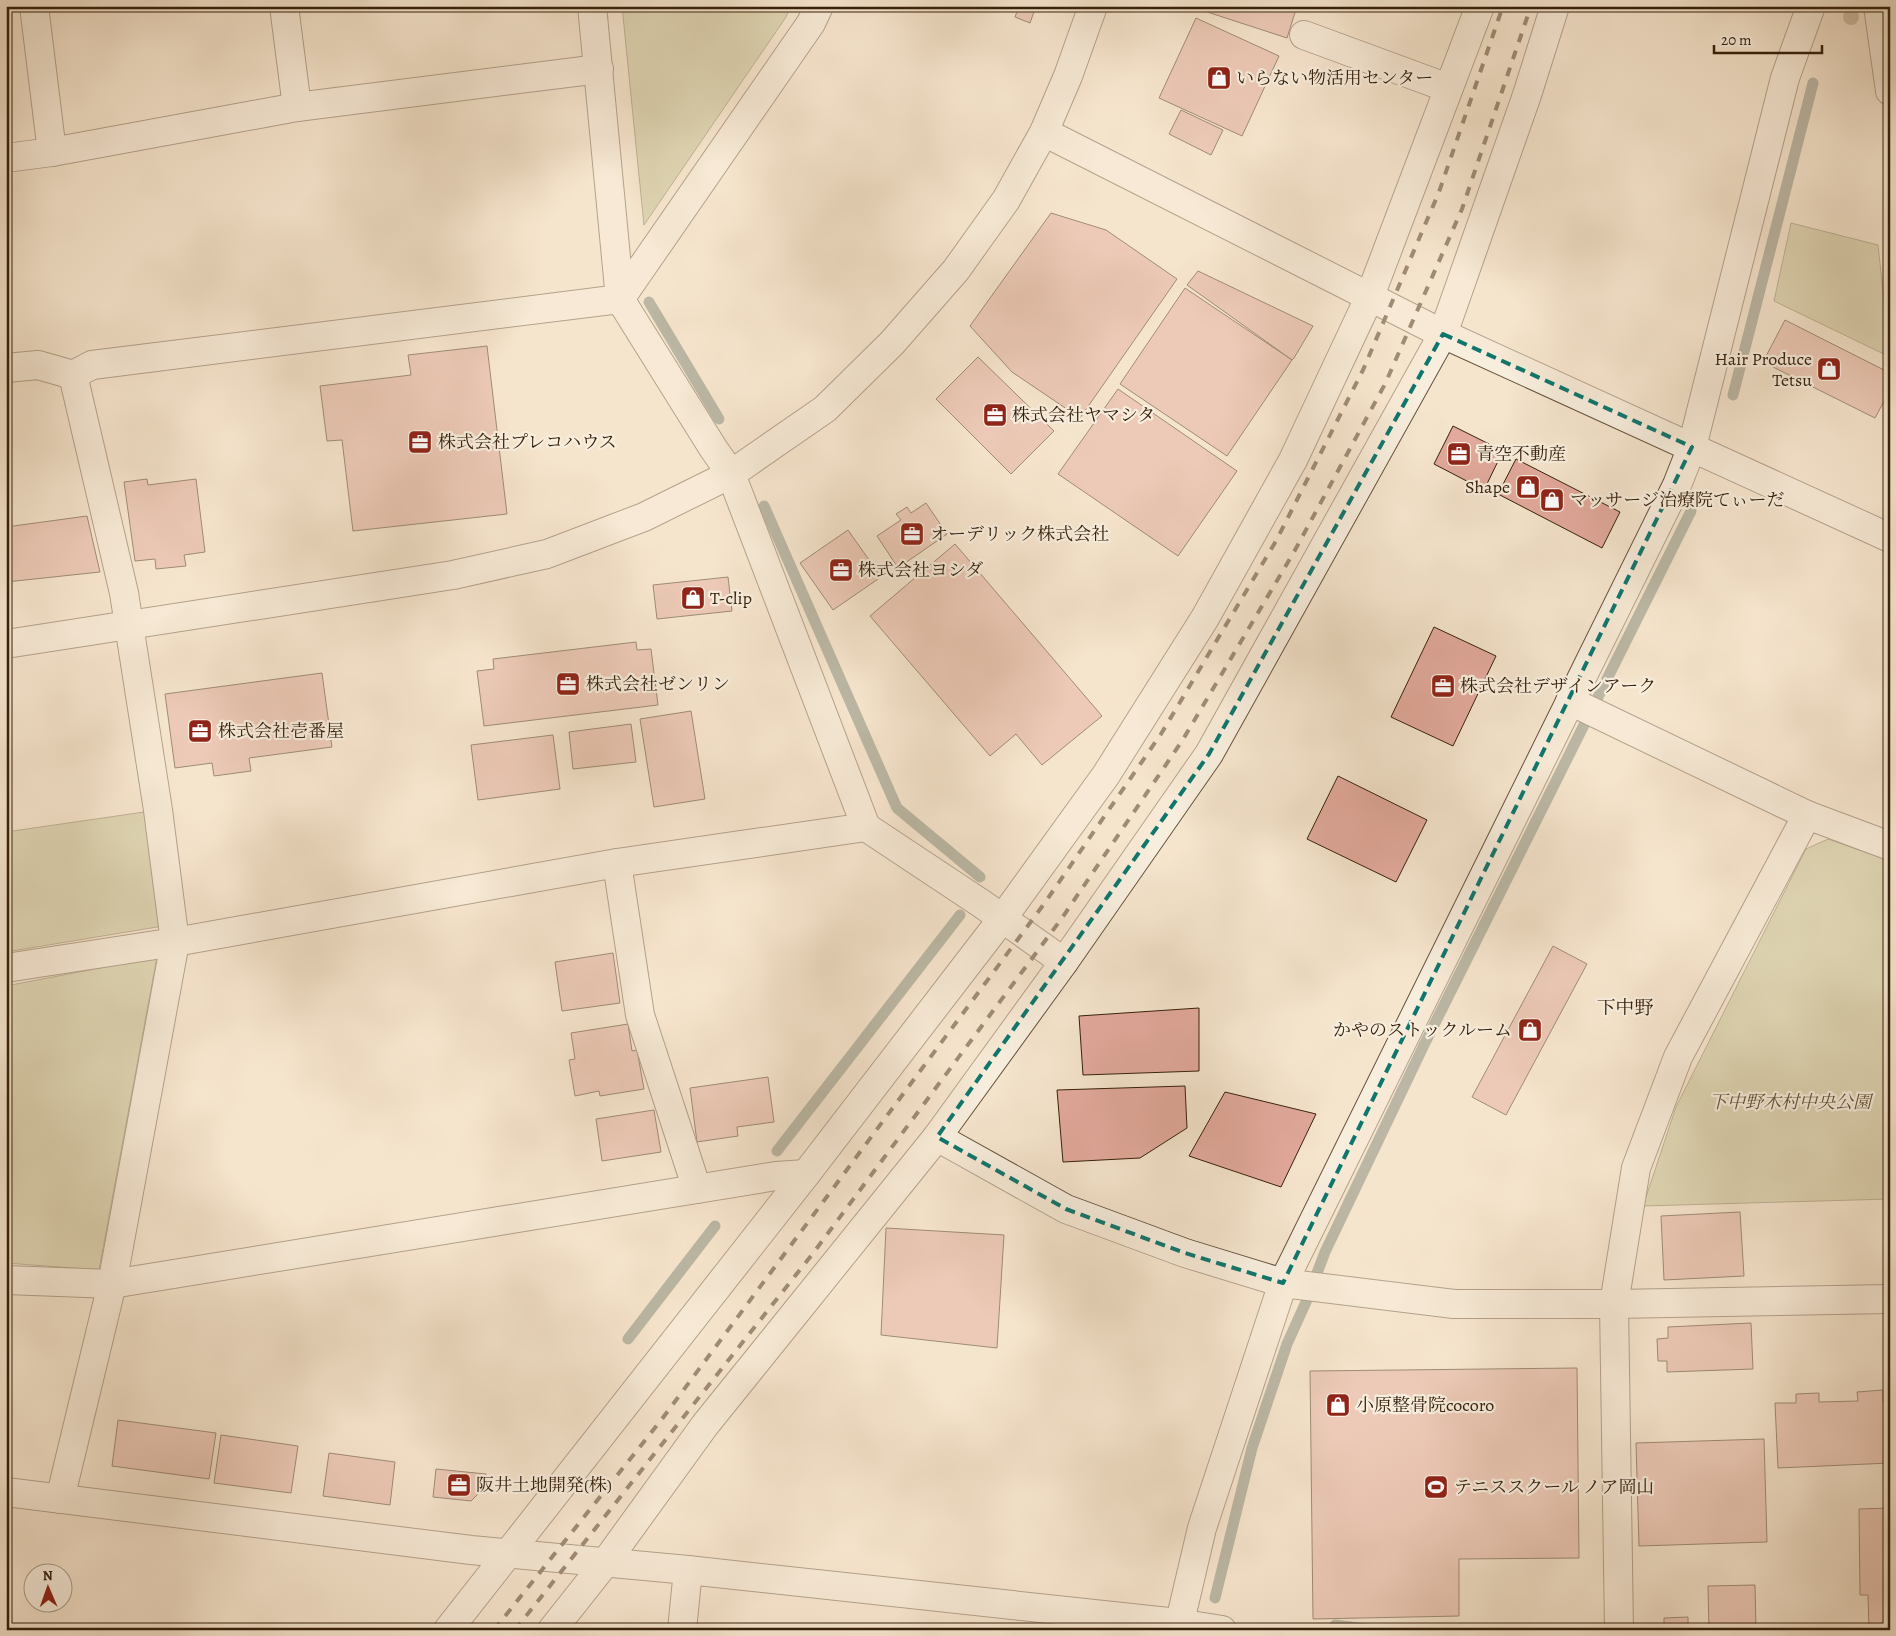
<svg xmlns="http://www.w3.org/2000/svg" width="1896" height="1636" viewBox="0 0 1896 1636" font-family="Alegreya,'Noto Serif JP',serif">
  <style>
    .green { fill: #c4c293; stroke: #7d714f }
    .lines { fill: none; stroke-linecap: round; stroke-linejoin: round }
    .stream { stroke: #737f72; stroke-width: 11 }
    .building { fill: #e2a99c; stroke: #36200b }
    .minor-casing { stroke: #66513c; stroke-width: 30 }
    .minor { stroke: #f8eede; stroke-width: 28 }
    .rail { stroke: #36200b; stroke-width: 4; stroke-dasharray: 9 9; stroke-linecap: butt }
    .tree { fill: #a49479 }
    .marked { fill: none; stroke: #0f766e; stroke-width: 4; stroke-dasharray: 10 6; stroke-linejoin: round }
    .labels { text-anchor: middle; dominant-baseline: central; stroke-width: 4.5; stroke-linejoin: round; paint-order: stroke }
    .poi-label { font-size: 18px; fill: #36200b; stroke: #f8eede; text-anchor: start }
    .park-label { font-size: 18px; font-style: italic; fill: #615134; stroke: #f8eede }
    .neighbourhood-label { font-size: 19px; fill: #36200b; stroke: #f8eede }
  </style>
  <rect width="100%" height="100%" fill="#f5e5cd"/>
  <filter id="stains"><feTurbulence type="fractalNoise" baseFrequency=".004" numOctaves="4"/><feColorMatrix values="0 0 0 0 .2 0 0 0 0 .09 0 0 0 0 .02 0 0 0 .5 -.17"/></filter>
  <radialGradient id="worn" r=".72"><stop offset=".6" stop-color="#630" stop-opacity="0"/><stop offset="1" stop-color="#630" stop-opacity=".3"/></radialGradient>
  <!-- green -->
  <g class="green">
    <polygon points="622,6 791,6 786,17 644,225"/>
    <polygon points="1791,223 1878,245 1890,357 1774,301"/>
    <polygon points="158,810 163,926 6,952 6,832"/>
    <polygon points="1828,839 1890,861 1890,1199 1643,1206 1676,1107 1806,849"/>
    <polygon points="157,957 99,1270 6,1263 6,986"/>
  </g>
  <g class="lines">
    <!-- stream -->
    <g class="stream">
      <polyline points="649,302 719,419"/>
      <polyline points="1733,395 1813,83"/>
      <polyline points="764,506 897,808 980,877"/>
      <polyline points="777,1151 960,915"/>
      <polyline points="628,1339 715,1226"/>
      <polyline points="1215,1598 1252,1448 1287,1344 1306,1302 1325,1252 1424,1045 1691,511"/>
      <polyline points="1335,1625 1375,1630"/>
    </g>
  </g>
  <!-- building -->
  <g class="building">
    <polygon points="1010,6 1036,6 1030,23 1015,17 1018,9"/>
    <polygon points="1195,6 1297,6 1287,38 1195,8"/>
    <polygon points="1196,18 1279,56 1242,136 1159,98"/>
    <polygon points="1181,110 1223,130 1211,155 1169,134"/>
    <polygon points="1051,213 1106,230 1177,279 1080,418 1012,372 970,326"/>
    <polygon points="1198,271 1313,326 1294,358 1292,360 1187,285"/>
    <polygon points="1185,288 1292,360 1227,456 1120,384"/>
    <polygon points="1785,320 1890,373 1890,390 1875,418 1763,362"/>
    <polygon points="487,346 507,514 353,531 342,440 327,441 320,386 411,375 408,355"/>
    <polygon points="978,357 1054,431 1011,474 936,399"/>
    <polygon points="1118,389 1237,471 1178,556 1058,474"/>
    <polygon points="1453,426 1503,451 1484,490 1434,464"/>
    <polygon points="1516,459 1620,512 1602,548 1498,494"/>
    <polygon points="147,479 148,485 196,479 205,552 184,555 186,566 156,569 155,559 135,561 124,482"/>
    <polygon points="926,503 947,534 898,568 877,536 901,520 896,514 907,507 911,513"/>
    <polygon points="87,516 100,572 6,582 6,527"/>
    <polygon points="848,530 881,577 833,610 800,563"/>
    <polygon points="955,544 1102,716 1042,765 1016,734 990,756 870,616"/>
    <polygon points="728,577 732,611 657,619 653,585"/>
    <polygon points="1434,627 1496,656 1453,746 1391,717"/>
    <polygon points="636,642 637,650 651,649 658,705 484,726 477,671 494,669 493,659"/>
    <polygon points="322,673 332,747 249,758 251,771 214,776 212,763 175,768 165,694"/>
    <polygon points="691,711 705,799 654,807 640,719"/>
    <polygon points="631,724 636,762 573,769 569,732"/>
    <polygon points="553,735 560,789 478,800 471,745"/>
    <polygon points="1338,776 1427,820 1396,882 1307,839"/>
    <polygon points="1553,946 1587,964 1506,1115 1472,1097"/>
    <polygon points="613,953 620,1003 562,1011 555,962"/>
    <polygon points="1199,1008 1199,1071 1083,1075 1079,1016"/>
    <polygon points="628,1024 632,1051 637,1050 644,1089 600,1096 599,1091 575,1096 569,1060 575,1059 571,1033"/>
    <polygon points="768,1077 774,1122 737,1127 738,1136 697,1142 690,1088"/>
    <polygon points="1185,1086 1187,1128 1140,1158 1063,1162 1057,1090"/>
    <polygon points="1225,1092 1316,1114 1281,1187 1189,1156"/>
    <polygon points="654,1110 661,1152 602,1161 596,1119"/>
    <polygon points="1740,1212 1744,1276 1664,1280 1661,1216"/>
    <polygon points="886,1228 1004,1235 997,1348 881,1335"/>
    <polygon points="1751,1323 1753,1369 1667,1372 1667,1361 1658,1361 1657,1339 1668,1338 1668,1327"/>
    <polygon points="1577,1368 1579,1558 1459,1559 1459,1616 1313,1619 1310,1371"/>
    <polygon points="1883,1390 1883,1401 1890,1401 1890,1463 1778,1468 1775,1403 1796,1403 1796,1394 1819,1393 1819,1402 1858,1401 1857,1392"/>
    <polygon points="118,1420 216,1433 209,1479 112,1466"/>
    <polygon points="221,1435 298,1446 291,1493 214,1483"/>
    <polygon points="1764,1439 1767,1542 1639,1546 1636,1443"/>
    <polygon points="329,1453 395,1462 390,1505 323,1496"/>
    <polygon points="436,1469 486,1474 484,1488 471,1501 433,1497"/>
    <polygon points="1890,1508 1890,1630 1869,1630 1868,1595 1860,1595 1859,1509"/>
    <polygon points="1755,1585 1756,1630 1709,1630 1708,1586"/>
    <polygon points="1688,1617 1688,1630 1664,1630 1664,1618"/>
  </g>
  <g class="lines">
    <defs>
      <g id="minor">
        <polyline points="34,6 52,152 297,107 599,69"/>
        <polyline points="284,6 297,107"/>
        <polyline points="592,6 620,299 713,448 731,474 866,827 982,904 1064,962"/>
        <polyline points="1878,6 1890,91"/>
        <polyline points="1304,35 1448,88"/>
        <polyline points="1044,132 1443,334 1890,538"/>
        <polyline points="6,158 52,152"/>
        <polyline points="6,368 38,365 73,375 92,365 620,299 811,23 819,6"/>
        <polyline points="6,644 453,575 547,554 644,517 731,474 825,409 892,343 956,270 1006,200 1044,132 1068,76 1093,6"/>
        <polyline points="1570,701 1807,815 1890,846"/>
        <polyline points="617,863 640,1015 697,1189"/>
        <polyline points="6,968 175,942 617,863 866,827"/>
        <polyline points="937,1137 1066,1209 1185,1253 1283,1283 1454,1304 1614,1304 1890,1299"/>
        <polyline points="6,1280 112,1284 776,1176 806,1174"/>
        <polyline points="6,1492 471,1550 688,1570 1178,1623 1222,1630"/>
        <polyline points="60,1499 112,1284 175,942 158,810 124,593 73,375"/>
        <polyline points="448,1630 806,1174 1002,919 1106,775 1205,618 1293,460 1370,296 1480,6"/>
        <polyline points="552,1630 605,1563 705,1425 937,1137 1064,962 1209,754 1443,334 1527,95 1555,6"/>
        <polyline points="682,1630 688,1570"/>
        <polyline points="1178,1630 1202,1528 1283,1283 1677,485 1692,447 1785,78 1811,6"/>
        <polyline points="1619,1630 1614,1304 1636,1168 1678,1057 1807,815"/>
      </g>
    </defs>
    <!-- minor casing -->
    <use href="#minor" class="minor-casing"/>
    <!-- minor -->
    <use href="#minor" class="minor"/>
    <!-- rail -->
    <g class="rail">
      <polyline points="494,1630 662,1419 1044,904 1161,734 1276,541 1363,370 1439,192 1503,6"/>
      <polyline points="515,1630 814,1252 1062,918 1182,741 1294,552 1385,384 1462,209 1531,6"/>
    </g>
  </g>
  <!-- trees -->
  <circle class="tree" cx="1851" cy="17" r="8"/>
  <!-- marked area -->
  <path d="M0 0H1896V1636H0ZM1443,334L1692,447L1283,1283L1185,1253L1066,1209L937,1137L1209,754Z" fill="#f5e5cd" fill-opacity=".55" fill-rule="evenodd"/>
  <path class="marked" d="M1443,334L1692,447L1283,1283L1185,1253L1066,1209L937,1137L1209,754Z"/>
  <!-- icons -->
  <defs>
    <symbol id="shop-square" viewBox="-11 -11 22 22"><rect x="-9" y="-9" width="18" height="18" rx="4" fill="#8f2418" stroke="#f8eede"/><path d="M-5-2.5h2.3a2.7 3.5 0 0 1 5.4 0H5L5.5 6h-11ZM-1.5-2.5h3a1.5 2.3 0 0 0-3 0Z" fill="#fff"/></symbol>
    <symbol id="office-square" viewBox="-11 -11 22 22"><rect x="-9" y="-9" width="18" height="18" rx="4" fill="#8f2418" stroke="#f8eede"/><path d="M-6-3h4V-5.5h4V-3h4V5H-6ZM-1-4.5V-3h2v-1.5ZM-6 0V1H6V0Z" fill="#fff"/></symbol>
    <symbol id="stadium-square" viewBox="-11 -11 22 22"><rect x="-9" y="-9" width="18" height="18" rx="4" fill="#8f2418" stroke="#f8eede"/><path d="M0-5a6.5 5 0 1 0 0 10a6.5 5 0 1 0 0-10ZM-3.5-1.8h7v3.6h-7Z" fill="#fff"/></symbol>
  </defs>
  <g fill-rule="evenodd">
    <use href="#shop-square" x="1205" y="64" width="28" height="28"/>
    <use href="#shop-square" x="1815" y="355" width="28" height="28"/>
    <use href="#office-square" x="981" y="401" width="28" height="28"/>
    <use href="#office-square" x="406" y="428" width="28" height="28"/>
    <use href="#office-square" x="1445" y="440" width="28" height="28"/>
    <use href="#shop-square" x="1514" y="473" width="28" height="28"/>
    <use href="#shop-square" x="1538" y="486" width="28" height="28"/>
    <use href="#office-square" x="898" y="520" width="28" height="28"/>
    <use href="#office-square" x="827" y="556" width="28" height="28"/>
    <use href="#shop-square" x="679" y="584" width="28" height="28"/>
    <use href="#office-square" x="554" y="670" width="28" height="28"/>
    <use href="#office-square" x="1429" y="672" width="28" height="28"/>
    <use href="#office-square" x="186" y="717" width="28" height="28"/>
    <use href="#shop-square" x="1516" y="1016" width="28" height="28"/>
    <use href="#shop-square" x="1324" y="1391" width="28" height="28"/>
    <use href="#office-square" x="445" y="1471" width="28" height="28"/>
    <use href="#stadium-square" x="1422" y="1473" width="28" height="28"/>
  </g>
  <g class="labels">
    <!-- poi labels -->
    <g class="poi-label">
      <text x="1236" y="78">いらない物活用センター</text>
      <text x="1812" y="359" text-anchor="end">Hair Produce<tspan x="1812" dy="21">Tetsu</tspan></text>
      <text x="1012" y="415">株式会社ヤマシタ</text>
      <text x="438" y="442">株式会社プレコハウス</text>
      <text x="1476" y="454">青空不動産</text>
      <text x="1510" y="487" text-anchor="end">Shape</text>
      <text x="1570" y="500">マッサージ治療院てぃーだ</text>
      <text x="930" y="534">オーデリック株式会社</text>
      <text x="858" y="570">株式会社ヨシダ</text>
      <text x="710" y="598">T-clip</text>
      <text x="586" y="684">株式会社ゼンリン</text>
      <text x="1460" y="686">株式会社デザインアーク</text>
      <text x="218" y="731">株式会社壱番屋</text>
      <text x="1512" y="1030" text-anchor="end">かやのストックルーム</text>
      <text x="1356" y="1405">小原整骨院cocoro</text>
      <text x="476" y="1485">阪井土地開発(株)</text>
      <text x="1454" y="1487">テニススクール ノア岡山</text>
    </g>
    <!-- park labels -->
    <g class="park-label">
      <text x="1790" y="1102">下中野木村中央公園</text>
    </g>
    <!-- neighbourhood labels -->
    <g class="neighbourhood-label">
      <text x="1625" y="1008">下中野</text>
    </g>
  </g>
  <!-- margin -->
  <rect width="1896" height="1636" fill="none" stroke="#f5e5cd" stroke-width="25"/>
  <rect x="8" y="8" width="1881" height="1621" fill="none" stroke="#36200b" stroke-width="2.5"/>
  <rect x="12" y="12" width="1871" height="1611" fill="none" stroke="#36200b"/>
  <!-- north arrow -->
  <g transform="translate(48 1588) rotate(358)"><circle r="24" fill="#f8eede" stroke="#aa9c8a"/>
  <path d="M0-4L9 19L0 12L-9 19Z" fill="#8f2418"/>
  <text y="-8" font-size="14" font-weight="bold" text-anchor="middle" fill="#36200b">N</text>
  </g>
  <!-- scale -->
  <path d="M1714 45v8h108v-8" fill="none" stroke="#36200b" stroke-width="2.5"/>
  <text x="1721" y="45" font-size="15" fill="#36200b" stroke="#f8eede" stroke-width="4" paint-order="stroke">20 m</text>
  <rect width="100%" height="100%" filter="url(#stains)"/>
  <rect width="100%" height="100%" fill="url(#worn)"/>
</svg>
